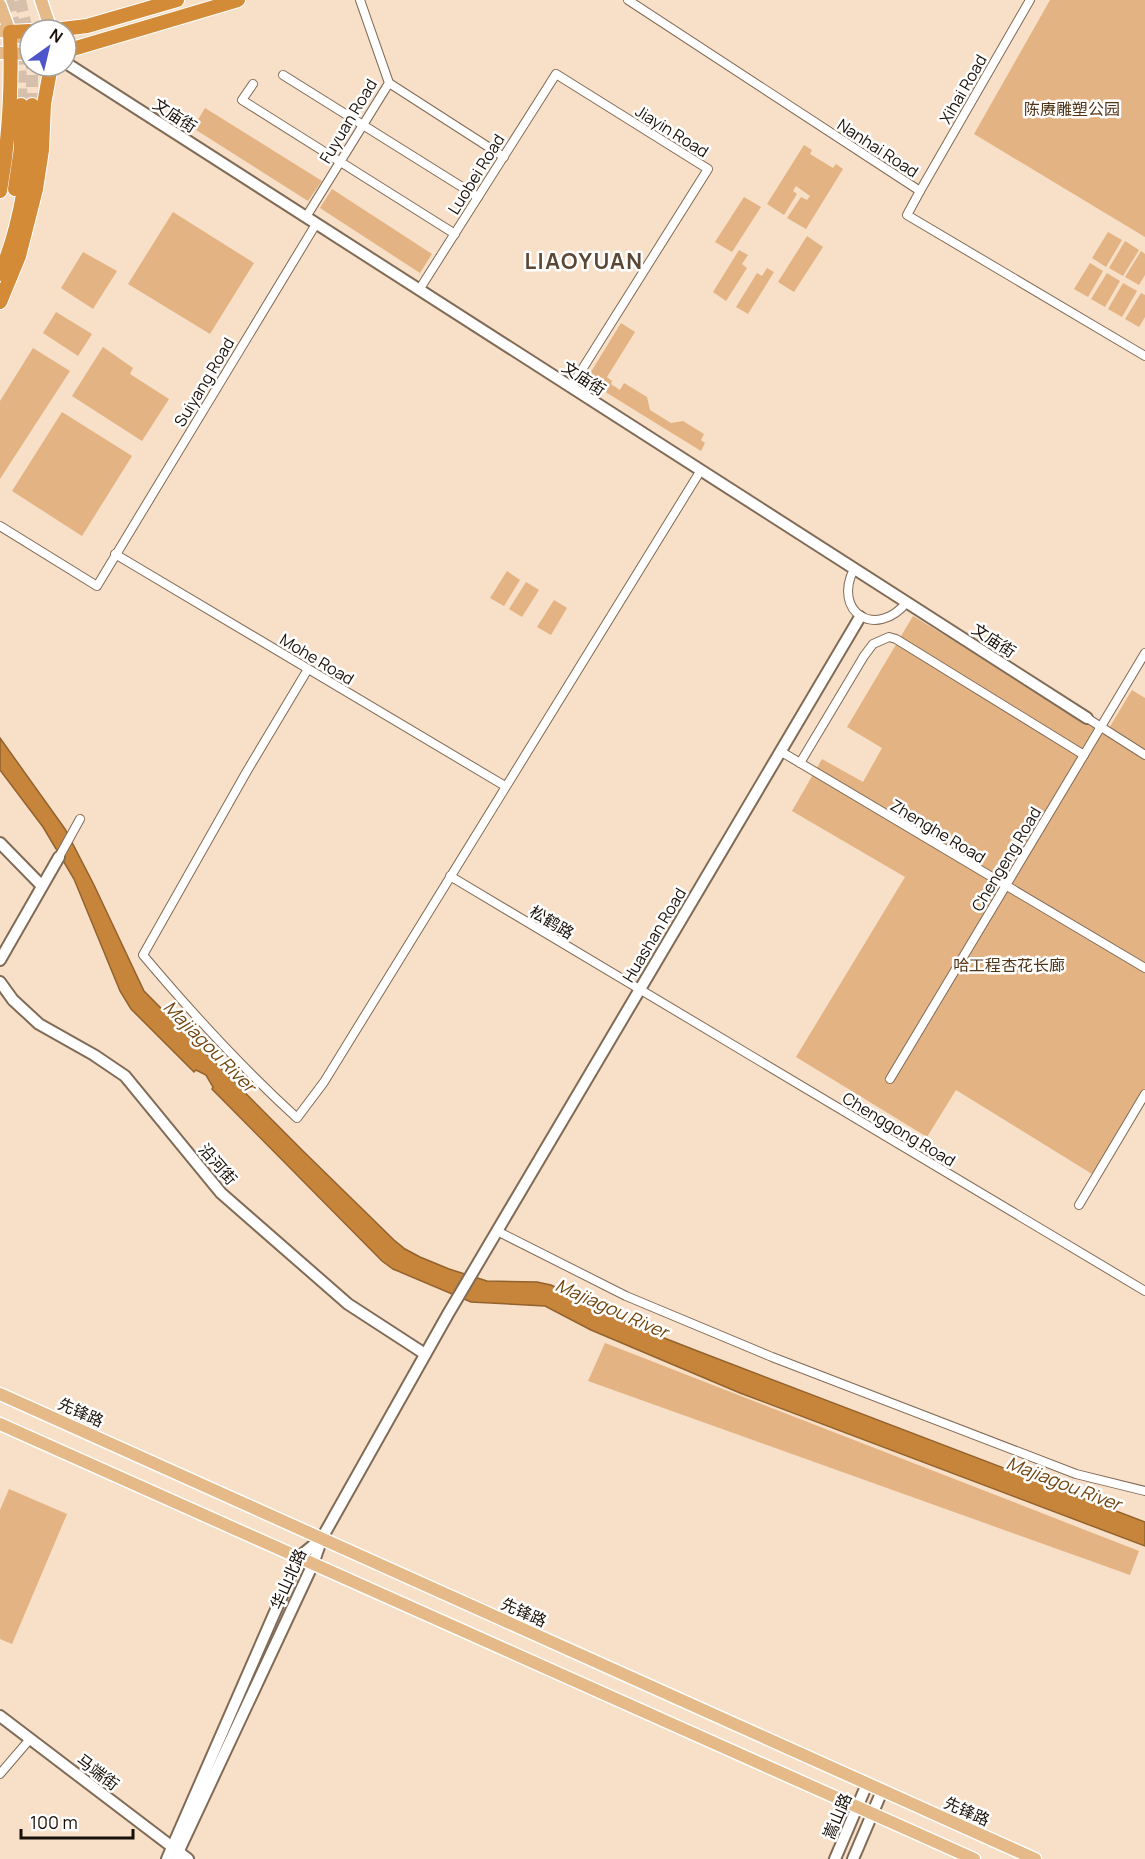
<svg xmlns="http://www.w3.org/2000/svg" width="1145" height="1859" viewBox="0 0 1145 1859" font-family="Manrope,'Noto Sans SC',sans-serif">
  <style>
    .green { fill: #e4b383 }
    .water { fill: #c7853b; stroke: #93622c; stroke-width: 1.5 }
    .lines { fill: none; stroke-linecap: round; stroke-linejoin: round }
    .primary-tunnel { stroke: #d6c0ab; stroke-width: 12; stroke-dasharray: 12 6; stroke-linecap: butt }
    .street-casing { stroke: #806b56; stroke-width: 10 }
    .secondary-casing { stroke: #806b56; stroke-width: 14 }
    .primary-casing { stroke: #fff; stroke-width: 15 }
    .highway-casing { stroke: #fff; stroke-width: 16 }
    .street { stroke: #fff; stroke-width: 8 }
    .secondary { stroke: #fff; stroke-width: 10 }
    .primary { stroke: #e5b988; stroke-width: 12 }
    .highway { stroke: #d48b38; stroke-width: 14 }
    .labels { text-anchor: middle; dominant-baseline: central; stroke-width: 5; stroke-linejoin: round; paint-order: stroke }
    .street-label { font-size: 16px; fill: #191109; stroke: #fff }
    .park-label { font-size: 16px; fill: #513416; stroke: #fff }
    .water-label { font-size: 18px; font-style: italic; fill: #71440b; stroke: #fff }
    .district-label { font-size: 22px; font-weight: bold; letter-spacing: 1.5px; fill: #5b4734; stroke: #fff }
  </style>
  <rect width="100%" height="100%" fill="#f7dfc8"/>
  <!-- green -->
  <g class="green">
    <polygon points="1050,0 1145,0 1145,237 974,134"/>
    <polygon points="205,108 322,181 308,201 193,128"/>
    <polygon points="804,145 812,150 810,154 833,168 836,164 843,169 806,229 787,218 801,197 807,200 810,196 796,186 793,191 797,194 784,215 767,204"/>
    <polygon points="332,189 432,254 420,273 320,208"/>
    <polygon points="744,197 761,207 732,252 715,242"/>
    <polygon points="173,212 254,263 210,334 128,284"/>
    <polygon points="1108,232 1122,240 1106,267 1092,258"/>
    <polygon points="807,236 823,247 794,292 778,282"/>
    <polygon points="1125,241 1139,250 1123,276 1109,268"/>
    <polygon points="739,250 748,255 742,264 747,268 726,301 713,292"/>
    <polygon points="1141,251 1145,254 1145,275 1139,285 1125,277"/>
    <polygon points="83,252 117,271 93,309 61,288"/>
    <polygon points="1090,263 1103,271 1088,297 1074,289"/>
    <polygon points="767,268 774,272 748,314 736,307 757,273 762,276"/>
    <polygon points="1107,273 1120,281 1105,307 1091,299"/>
    <polygon points="1123,283 1137,291 1122,317 1108,309"/>
    <polygon points="1141,293 1145,295 1145,317 1139,327 1125,319"/>
    <polygon points="56,312 92,334 78,356 43,333"/>
    <polygon points="621,323 635,332 607,377 612,381 611,384 620,390 624,383 647,397 650,410 671,423 683,421 704,434 701,440 705,443 701,451 586,380"/>
    <polygon points="103,347 133,368 130,374 169,399 142,441 72,396"/>
    <polygon points="33,348 70,371 0,479 0,401"/>
    <polygon points="62,412 132,456 82,536 12,491"/>
    <polygon points="507,571 520,580 504,606 490,598"/>
    <polygon points="526,582 539,590 522,617 509,609"/>
    <polygon points="554,600 567,608 551,635 537,627"/>
    <polygon points="913,616 1106,733 1132,690 1145,698 1145,1088 1092,1174 956,1090 927,1137 796,1057 905,877 792,811 822,759 863,782 882,748 847,727"/>
    <polygon points="605,1343 1139,1551 1130,1575 588,1381"/>
    <polygon points="9,1489 67,1514 12,1644 0,1639 0,1510"/>
  </g>
  <!-- water -->
  <polygon class="water" points="0,738 65,829 94,885 144,991 303,1151 394,1240 405,1249 420,1257 449,1269 487,1281 537,1282 551,1285 641,1329 700,1352 1145,1522 1145,1546 740,1393 591,1330 545,1306 471,1302 393,1269 382,1261 212,1089 213,1087 206,1075 196,1070 194,1072 131,1009 120,991 74,879 43,827 0,770"/>
  <g class="lines">
    <!-- primary-tunnel -->
    <g class="primary-tunnel">
      <path d="M8,0C18,37 22,67 21,105"/>
      <polyline points="20,0 29,39"/>
      <polyline points="32,105 32,66"/>
    </g>
    <defs>
      <g id="street">
        <polyline points="628,0 920,191 907,215 1145,356"/>
        <polyline points="283,75 478,197"/>
        <polyline points="389,83 504,157"/>
        <polyline points="253,84 242,100 455,234"/>
        <polyline points="920,191 1030,0"/>
        <polyline points="306,217 389,83 360,0"/>
        <polyline points="419,290 556,74 708,169 571,387"/>
        <polyline points="0,526 97,586 316,224"/>
        <polyline points="115,554 505,786"/>
        <path d="M854,569C832,612 876,640 907,602"/>
        <path d="M308,669L247,771L143,955C191,1012 241,1067 297,1118L324,1082L701,470"/>
        <polyline points="1087,718 1145,755"/>
        <polyline points="780,751 1145,968"/>
        <polyline points="800,763 864,656 873,644 889,637 896,639 1084,755"/>
        <polyline points="59,857 80,819"/>
        <polyline points="450,876 1145,1291"/>
        <polyline points="890,1079 1145,653"/>
        <polyline points="1079,1205 1145,1094"/>
        <polyline points="497,1231 626,1296 772,1357 1076,1474 1145,1491"/>
        <polyline points="0,1774 30,1739"/>
      </g>
      <g id="secondary">
        <polyline points="66,63 1087,718"/>
        <polyline points="0,843 42,886"/>
        <polyline points="0,960 59,857"/>
        <polyline points="0,982 13,1000 39,1024 94,1055 125,1076 221,1193 348,1304 425,1354"/>
        <polyline points="0,1716 188,1859"/>
        <polyline points="167,1859 299,1557 321,1539"/>
        <polyline points="175,1859 313,1564 322,1538 448,1314 860,617"/>
        <polyline points="835,1859 867,1784"/>
        <polyline points="853,1859 882,1791"/>
      </g>
      <g id="primary">
        <polyline points="41,0 51,30"/>
        <polyline points="0,5 10,32"/>
        <polyline points="0,31 10,32 30,42"/>
        <polyline points="0,53 30,54"/>
        <polyline points="0,1394 1035,1859"/>
        <polyline points="0,1424 974,1859"/>
      </g>
      <g id="highway">
        <polyline points="54,30 87,26 177,0"/>
        <polyline points="66,51 238,0"/>
        <polyline points="15,189 21,148 21,105"/>
        <path d="M0,191C9,141 12,83 10,32L30,31"/>
        <path d="M0,274C23,222 30,162 32,105"/>
        <polyline points="0,302 19,256 36,189 42,150 44,104 51,66"/>
      </g>
    </defs>
    <!-- street casing -->
    <use href="#street" class="street-casing"/>
    <!-- secondary casing -->
    <use href="#secondary" class="secondary-casing"/>
    <!-- primary casing -->
    <use href="#primary" class="primary-casing"/>
    <!-- highway casing -->
    <use href="#highway" class="highway-casing"/>
    <!-- street -->
    <use href="#street" class="street"/>
    <!-- secondary -->
    <use href="#secondary" class="secondary"/>
    <!-- primary -->
    <use href="#primary" class="primary"/>
    <!-- highway -->
    <use href="#highway" class="highway"/>
  </g>
  <g class="labels">
    <!-- street labels -->
    <g class="street-label">
      <text transform="translate(963 89) rotate(-60)">Xihai Road</text>
      <text transform="translate(175 115) rotate(33)">文庙街</text>
      <text transform="translate(348 121) rotate(-59)">Fuyuan Road</text>
      <text transform="translate(672 131) rotate(32)">Jiayin Road</text>
      <text transform="translate(878 148) rotate(33)">Nanhai Road</text>
      <text transform="translate(476 174) rotate(-58)">Luobei Road</text>
      <text transform="translate(584 378) rotate(33)">文庙街</text>
      <text transform="translate(204 382) rotate(-59)">Suiyang Road</text>
      <text transform="translate(994 640) rotate(33)">文庙街</text>
      <text transform="translate(317 659) rotate(31)">Mohe Road</text>
      <text transform="translate(938 831) rotate(31)">Zhenghe Road</text>
      <text transform="translate(1006 859) rotate(-59)">Chengeng Road</text>
      <text transform="translate(552 922) rotate(31)">松鹤路</text>
      <text transform="translate(654 935) rotate(-59)">Huashan Road</text>
      <text transform="translate(899 1129) rotate(31)">Chenggong Road</text>
      <text transform="translate(218 1164) rotate(49)">沿河街</text>
      <text transform="translate(81 1412) rotate(24)">先锋路</text>
      <text transform="translate(288 1579) rotate(-66)">华山北路</text>
      <text transform="translate(524 1612) rotate(24)">先锋路</text>
      <text transform="translate(98 1772) rotate(37)">马端街</text>
      <text transform="translate(967 1811) rotate(24)">先锋路</text>
      <text transform="translate(837 1816) rotate(-67)">嵩山路</text>
    </g>
    <!-- park labels -->
    <g class="park-label">
      <text x="1072" y="109">陈赓雕塑公园</text>
      <text x="1009" y="965">哈工程杏花长廊</text>
    </g>
    <!-- water labels -->
    <g class="water-label">
      <text transform="translate(210 1046) rotate(45)">Majiagou River</text>
      <text transform="translate(612 1308) rotate(24)">Majiagou River</text>
      <text transform="translate(1064 1483) rotate(21)">Majiagou River</text>
    </g>
    <!-- district labels -->
    <g class="district-label">
      <text x="584" y="261">LIAOYUAN</text>
    </g>
  </g>
  <!-- north arrow -->
  <g transform="translate(48 48) rotate(34)"><circle r="28" fill="#ffffff" stroke="#a3a09d" stroke-width="1.5"/>
  <path d="M0-4.5L10 22L0 15L-10 22Z" fill="#4e55cb"/>
  <text y="-9" font-size="16" font-weight="bold" text-anchor="middle" fill="#191109">N</text>
  </g>
  <!-- scale -->
  <path d="M21 1829v9h112v-9" fill="none" stroke="#191109" stroke-width="3"/>
  <text x="30" y="1829" font-size="18" fill="#191109" stroke="#ffffff" stroke-width="4.5" paint-order="stroke">100 m</text>
</svg>
